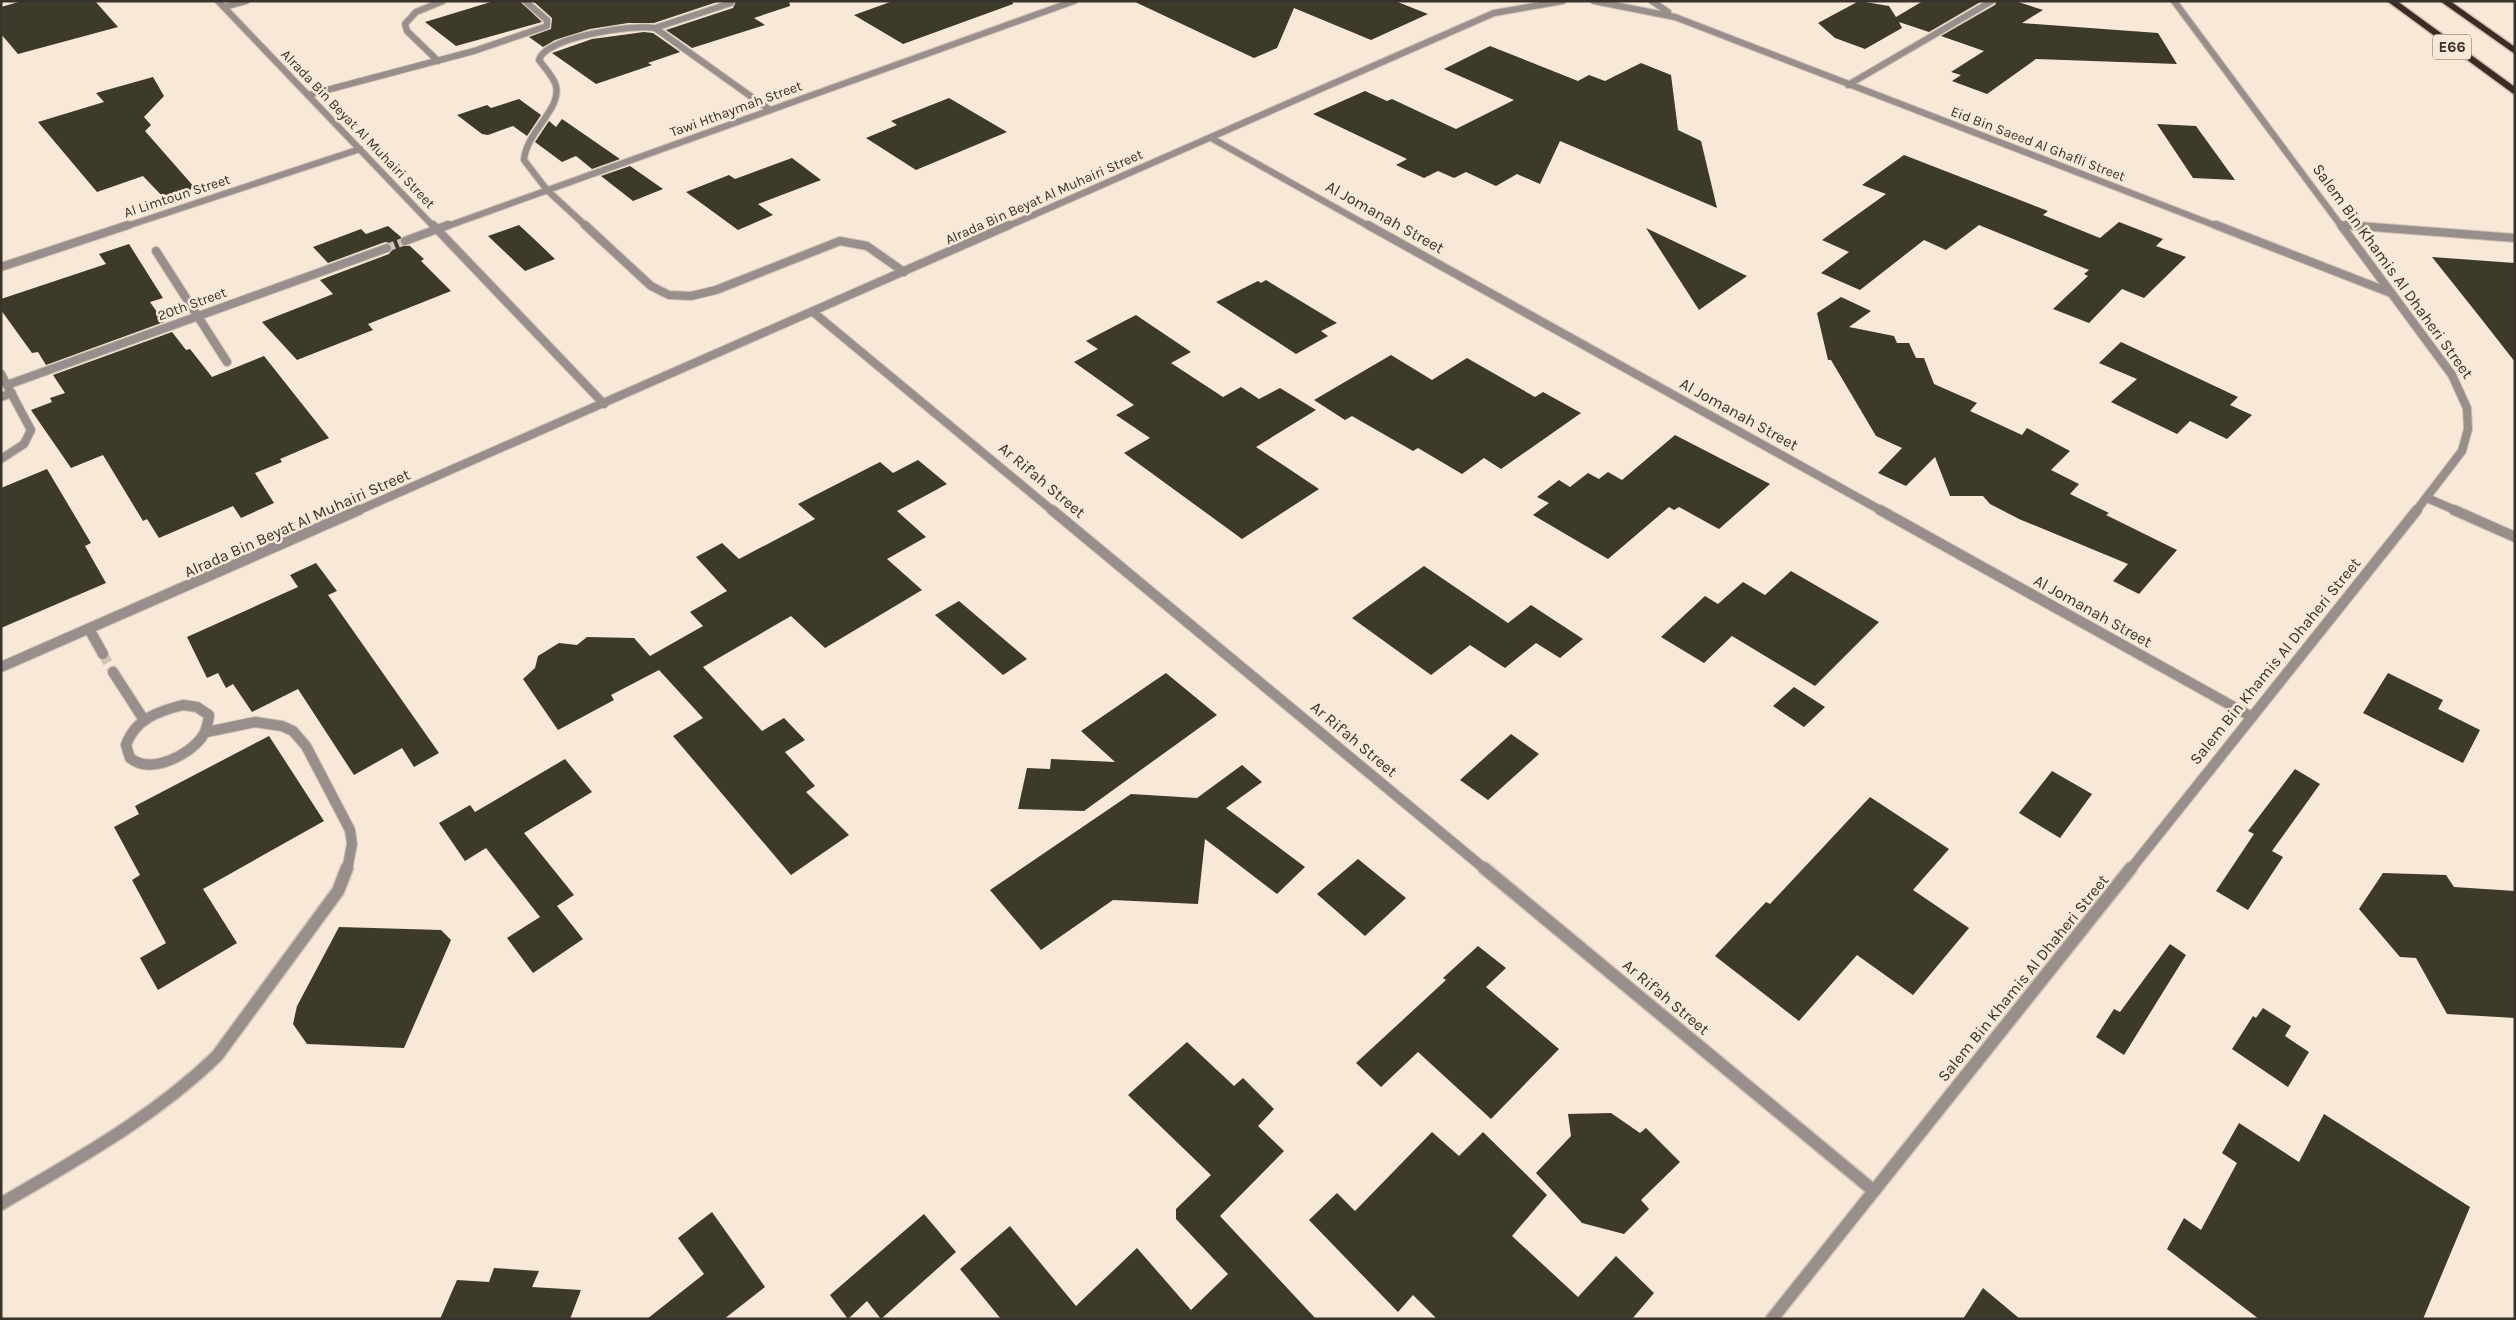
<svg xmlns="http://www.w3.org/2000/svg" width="2516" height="1320" viewBox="0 0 2516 1320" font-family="Karla,sans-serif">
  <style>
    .building { fill: #3d3a29 }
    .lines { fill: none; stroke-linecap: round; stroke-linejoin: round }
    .minor-tunnel-far1 { stroke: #d1c4b5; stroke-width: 8; stroke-dasharray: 8 4; stroke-linecap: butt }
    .minor-tunnel { stroke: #d1c4b5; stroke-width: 10; stroke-dasharray: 10 5; stroke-linecap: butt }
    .minor-far3-casing { stroke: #d1c4b5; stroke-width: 8 }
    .minor-far2-casing { stroke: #d1c4b5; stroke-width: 10 }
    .minor-far1-casing { stroke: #d1c4b5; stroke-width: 12 }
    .minor-casing { stroke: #d1c4b5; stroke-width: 15 }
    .motorway-casing { stroke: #d1c4b5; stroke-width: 3 }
    .minor-far3 { stroke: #988e8b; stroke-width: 6 }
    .minor-far2 { stroke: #988e8b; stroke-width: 8 }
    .minor-far1 { stroke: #988e8b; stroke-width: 10 }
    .minor { stroke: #988e8b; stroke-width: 12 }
    .motorway { fill: #3c2b25; fill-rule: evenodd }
    .labels { text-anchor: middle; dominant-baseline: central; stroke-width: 5; stroke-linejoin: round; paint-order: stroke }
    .far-street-label { font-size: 14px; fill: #38322b; stroke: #f7e8d7 }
    .shield { fill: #f7e8d7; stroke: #71695f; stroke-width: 1 }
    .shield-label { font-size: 15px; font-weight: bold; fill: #38322b }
    .street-label { font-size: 16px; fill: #38322b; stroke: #f7e8d7 }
  </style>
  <rect width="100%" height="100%" fill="#f7e8d7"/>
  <!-- building -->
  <g class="building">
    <polygon points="22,1 95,1 118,27 18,54 1,34 1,7"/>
    <polygon points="494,1 520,1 542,22 456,46 425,22"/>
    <polygon points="533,1 720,1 654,23 628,23 590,29 555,40 543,47 529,37 551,29 552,18"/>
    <polygon points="736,1 789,1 790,6 754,18 765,25 692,48 666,30 733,8"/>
    <polygon points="893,1 1013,1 1013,4 903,44 854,15"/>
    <polygon points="1133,1 1395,1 1428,14 1371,40 1294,8 1277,48 1254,58"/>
    <polygon points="1859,1 1889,6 1896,17 1923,1 1982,1 1929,32 1899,22 1902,28 1865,49 1835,38 1818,23"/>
    <polygon points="1997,1 2015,1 2043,10 2022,23 2158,33 2177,64 2036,59 1987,94 1952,81 1961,75 1951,72 1984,51 1941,36 1995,5"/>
    <polygon points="644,32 653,33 680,52 648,63 652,65 596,84 552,53 592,39"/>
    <polygon points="1490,46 1578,81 1589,75 1605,81 1641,63 1671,75 1678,130 1701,141 1717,208 1560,141 1540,184 1517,174 1496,186 1466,172 1454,178 1438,171 1424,178 1396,165 1407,159 1313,114 1365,91 1387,101 1392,99 1456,129 1514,100 1444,69"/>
    <polygon points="153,77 164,96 144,117 151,125 145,131 195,188 164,198 143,176 97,192 38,122 104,102 96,93"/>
    <polygon points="949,98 1007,132 916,170 866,138 897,125 891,121"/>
    <polygon points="519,99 541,115 527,136 513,126 488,135 482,134 457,115 487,105 491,108"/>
    <polygon points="562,119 620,159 592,169 576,156 562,162 535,142 549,121 556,127"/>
    <polygon points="2157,124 2196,126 2235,180 2193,178"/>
    <polygon points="1904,155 2048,211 2043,215 2100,238 2119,222 2163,239 2156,246 2186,257 2144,298 2122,289 2089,323 2053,309 2088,276 2084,274 2089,270 1979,225 1946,250 1924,240 1860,290 1821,273 1849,252 1822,240 1886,194 1862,185"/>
    <polygon points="792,158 821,180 758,204 773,215 738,230 686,192 729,175 735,179"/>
    <polygon points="630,166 663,189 633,201 601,176"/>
    <polygon points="519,225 534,239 555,259 525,271 488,236"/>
    <polygon points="388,226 401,237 401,245 410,246 424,259 421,261 451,291 368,324 373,330 297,360 262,322 333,294 320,280 389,254 393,249 390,243 385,242 328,263 313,247 361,229 366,234"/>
    <polygon points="1646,228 1747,276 1699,310"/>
    <polygon points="129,244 163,298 150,302 164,322 46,365 38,352 32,353 1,310 1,299 106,264 99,254"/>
    <polygon points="2432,257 2515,263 2515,362 2483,321"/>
    <polygon points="1266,280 1337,323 1321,331 1328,336 1296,354 1216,302 1258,281 1261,283"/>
    <polygon points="1841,297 1871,311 1849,327 1894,336 1897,343 1909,343 1916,358 1924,358 1934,384 1977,403 1970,411 2022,435 2027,428 2070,451 2051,470 2079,484 2070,494 2109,513 2106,515 2177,550 2139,594 2113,581 2128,564 2019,519 1990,504 1983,496 1950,496 1935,457 1906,486 1878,473 1902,448 1876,436 1831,360 1828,360 1817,313"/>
    <polygon points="1136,315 1191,352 1171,363 1223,397 1241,387 1259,399 1280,388 1316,410 1256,447 1319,489 1242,539 1124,453 1150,438 1116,415 1134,405 1074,362 1098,349 1086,341"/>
    <polygon points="172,332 186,350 190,349 212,377 264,356 329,438 280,459 282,462 255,473 274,503 241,518 233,506 159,538 147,519 143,521 103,455 71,468 31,410 52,402 50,398 65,393 53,375"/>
    <polygon points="2121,342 2238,397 2230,405 2252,415 2227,439 2190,421 2177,434 2111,402 2137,379 2099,363"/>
    <polygon points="1391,355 1432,380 1467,358 1535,397 1543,392 1581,413 1501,469 1484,458 1462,474 1418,448 1413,451 1352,416 1345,420 1314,400"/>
    <polygon points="1675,435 1770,484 1719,529 1679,507 1674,510 1669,507 1608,559 1533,515 1549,503 1537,497 1559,480 1570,487 1588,473 1599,479 1608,472 1622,480"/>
    <polygon points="918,460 947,484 897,511 926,537 887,559 922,590 825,648 791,616 703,667 762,731 784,718 805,740 785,752 815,786 806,792 849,835 791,875 673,736 703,718 659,670 611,695 614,700 558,730 523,679 535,668 538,656 559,643 577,645 587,637 634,638 650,656 703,626 690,612 727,591 696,557 722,543 739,559 815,519 798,504 880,462 893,473"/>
    <polygon points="47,469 91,543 85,546 106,583 1,628 1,488"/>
    <polygon points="316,563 337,591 328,595 439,753 414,767 402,748 354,775 298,689 252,712 233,684 226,688 218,673 207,678 187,637 298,587 290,575"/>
    <polygon points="1424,566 1508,623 1531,605 1583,639 1560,658 1536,643 1505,668 1470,645 1431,675 1352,618"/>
    <polygon points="1791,571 1879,622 1815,686 1732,636 1704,663 1661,637 1705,596 1718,604 1743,582 1765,595"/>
    <polygon points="959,601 1027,659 1003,675 935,615"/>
    <polygon points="1166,673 1217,715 1084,811 1018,809 1027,768 1050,769 1051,759 1115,762 1081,731"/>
    <polygon points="2388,673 2443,700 2438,709 2480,730 2463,763 2363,713"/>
    <polygon points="1794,687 1825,707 1804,727 1773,706"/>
    <polygon points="1511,734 1539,754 1488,800 1460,780"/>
    <polygon points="269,736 324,821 203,889 237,943 158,990 140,958 166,943 132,880 140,875 114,827 139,814 135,806"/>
    <polygon points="565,759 592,792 524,833 574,895 557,906 583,939 533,973 507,938 540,917 486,848 465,861 439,823 470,805 475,812"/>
    <polygon points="1242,765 1262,782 1226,808 1305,867 1277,894 1205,839 1198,904 1113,900 1041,950 990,890 1131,794 1197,798"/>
    <polygon points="2295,769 2320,784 2272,851 2283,857 2248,910 2216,891 2254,834 2248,831"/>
    <polygon points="2052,771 2092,794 2060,838 2019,813"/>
    <polygon points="1870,797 1949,849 1913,890 1969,928 1913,995 1857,955 1799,1021 1715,956 1766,902 1770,904"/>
    <polygon points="1358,859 1406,898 1365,936 1317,894"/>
    <polygon points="2383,873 2446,875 2454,887 2515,891 2515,1018 2447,1014 2416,958 2400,957 2359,909"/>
    <polygon points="339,927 441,930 451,940 404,1048 307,1044 293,1024 297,1006"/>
    <polygon points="2170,944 2186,955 2124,1055 2096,1037 2114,1009 2120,1012"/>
    <polygon points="1478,946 1506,968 1486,987 1559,1049 1491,1119 1418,1052 1381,1087 1356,1063 1446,980 1443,978"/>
    <polygon points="2263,1008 2291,1026 2285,1036 2309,1052 2288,1087 2232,1049 2253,1016 2256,1018"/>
    <polygon points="1187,1042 1234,1086 1243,1078 1274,1109 1258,1126 1284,1151 1220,1216 1316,1319 1001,1319 960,1269 1010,1226 1076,1306 1137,1248 1191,1310 1228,1274 1176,1219 1176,1209 1211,1175 1128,1095"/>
    <polygon points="1611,1113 1640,1133 1646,1128 1680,1162 1641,1200 1649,1209 1624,1234 1582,1223 1536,1173 1571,1136 1568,1114"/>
    <polygon points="2324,1114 2470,1207 2423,1319 2259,1319 2167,1249 2184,1218 2201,1230 2237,1163 2222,1153 2239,1123 2299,1162"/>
    <polygon points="1432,1132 1459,1156 1483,1132 1547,1195 1512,1236 1578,1297 1616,1256 1654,1293 1632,1319 1437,1319 1413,1295 1398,1312 1309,1220 1337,1193 1355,1211"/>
    <polygon points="712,1212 765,1287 724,1319 647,1319 704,1274 678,1238"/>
    <polygon points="924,1214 956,1252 881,1319 867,1301 848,1319 830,1295"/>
    <polygon points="494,1268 539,1271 532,1287 581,1290 570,1319 440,1319 457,1280 489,1282"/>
    <polygon points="1983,1288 2020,1319 1963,1319"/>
  </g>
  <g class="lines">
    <!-- minor-tunnel-far1 -->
    <polyline class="minor-tunnel-far1" points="387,248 405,241"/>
    <!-- minor-tunnel -->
    <polyline class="minor-tunnel" points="103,654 113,672"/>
    <defs>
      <g id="minor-far3">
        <polyline points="218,1 434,227"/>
        <polyline points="1594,1 1675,17 2219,227"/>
        <polyline points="1652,1 1668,12"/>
        <polyline points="2174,1 2342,227"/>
        <polyline points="224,7 246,1"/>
        <polyline points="655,28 731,3"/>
        <polyline points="438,61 407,31 405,24 416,12 443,1"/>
        <polyline points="1848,85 1992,1"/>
        <polyline points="308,95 474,51 547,26 547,20 525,1"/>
        <polyline points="1211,138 1370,227"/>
        <polyline points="2341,225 2363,227"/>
        <polyline points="124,227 360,149"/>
        <polyline points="445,227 1074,1"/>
        <path d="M587,227L547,190L524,160C526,131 565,107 555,83C551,74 544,67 539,60C545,37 634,24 655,28L770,110"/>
        <polyline points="1006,227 1494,13 1563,1"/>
      </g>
      <g id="minor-far2">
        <polyline points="433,225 604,404"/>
        <polyline points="585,225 651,286 669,295 691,296 716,290 840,241 867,246 904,272"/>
        <polyline points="1368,225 1882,511"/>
        <polyline points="2216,225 2391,293"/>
        <polyline points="2341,225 2452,375 2467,408 2468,429 2462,451 2416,511"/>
        <polyline points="2346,225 2515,238"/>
        <polyline points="405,241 448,225"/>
        <polyline points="156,251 227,362"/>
        <polyline points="1,267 128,225"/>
        <polyline points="813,312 1053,511"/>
        <polyline points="1,374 31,430 24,444 1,459"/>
        <polyline points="7,385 387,248"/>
        <polyline points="1,397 12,393"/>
        <polyline points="2427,498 2457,511"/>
        <polyline points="357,511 1009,225"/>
      </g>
      <g id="minor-far1">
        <polyline points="1052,510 1486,870"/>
        <polyline points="1880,510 2252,717"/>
        <polyline points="2454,510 2515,537"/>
        <polyline points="89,629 103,654"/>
        <polyline points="1,667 359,510"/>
        <polyline points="113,672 144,720"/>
        <path d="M183,705L197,707L209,715C208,723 207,730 202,737C189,755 151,775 130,758L126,745C135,719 159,711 183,705Z"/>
        <polyline points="207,732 255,722 282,726 293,731 306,746 350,830 352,844 347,870"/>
        <polyline points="2130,870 2417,510"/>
      </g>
      <g id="minor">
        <polyline points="1484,868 1874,1191"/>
        <path d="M1,1204C77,1159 153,1118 217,1056L338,891L347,868"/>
        <polyline points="1772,1319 2131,868"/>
      </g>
      <g id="motorway">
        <polygon points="2387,1 2397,1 2515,87 2515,95"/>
        <polygon points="2440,1 2450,1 2515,47 2515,54"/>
      </g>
    </defs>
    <!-- minor-far3 casing -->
    <use href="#minor-far3" class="minor-far3-casing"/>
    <!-- minor-far2 casing -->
    <use href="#minor-far2" class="minor-far2-casing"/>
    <!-- minor-far1 casing -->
    <use href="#minor-far1" class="minor-far1-casing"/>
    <!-- minor casing -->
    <use href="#minor" class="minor-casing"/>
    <!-- motorway casing -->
    <use href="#motorway" class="motorway-casing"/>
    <!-- minor-far3 -->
    <use href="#minor-far3" class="minor-far3"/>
    <!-- minor-far2 -->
    <use href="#minor-far2" class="minor-far2"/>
    <!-- minor-far1 -->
    <use href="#minor-far1" class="minor-far1"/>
    <!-- minor -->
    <use href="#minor" class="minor"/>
    <!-- motorway -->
    <use href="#motorway" class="motorway"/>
  </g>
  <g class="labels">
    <!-- far-street labels -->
    <g class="far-street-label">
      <text transform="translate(736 109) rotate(-20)">Tawi Hthaymah Street</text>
      <text transform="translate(358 129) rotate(46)">Alrada Bin Beyat Al Muhairi Street</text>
      <text transform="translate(2038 144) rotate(21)">Eid Bin Saeed Al Ghafli Street</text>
      <text transform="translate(177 196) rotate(-18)">Al Limtoun Street</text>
      <text transform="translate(1044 197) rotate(-24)">Alrada Bin Beyat Al Muhairi Street</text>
      <text transform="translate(192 304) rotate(-20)">20th Street</text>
    </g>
    <!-- shield labels -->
    <rect class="shield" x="2433" y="34.5" width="38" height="25" rx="4"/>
    <g class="shield-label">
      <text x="2452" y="47">E66</text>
    </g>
    <!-- street labels -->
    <g class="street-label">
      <text transform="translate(1385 217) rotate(29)">Al Jomanah Street</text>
      <text transform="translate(2393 271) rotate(54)">Salem Bin Khamis Al Dhaheri Street</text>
      <text transform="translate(1739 414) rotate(29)">Al Jomanah Street</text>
      <text transform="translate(1042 480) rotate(40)">Ar Rif'ah Street</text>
      <text transform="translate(297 523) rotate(-24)">Alrada Bin Beyat Al Muhairi Street</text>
      <text transform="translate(2093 611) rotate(29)">Al Jomanah Street</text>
      <text transform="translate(2275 661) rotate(-51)">Salem Bin Khamis Al Dhaheri Street</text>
      <text transform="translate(1354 739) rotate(40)">Ar Rif'ah Street</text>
      <text transform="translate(2023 978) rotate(-51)">Salem Bin Khamis Al Dhaheri Street</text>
      <text transform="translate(1666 997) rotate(40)">Ar Rif'ah Street</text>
    </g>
  </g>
  <!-- border -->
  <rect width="2516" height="1320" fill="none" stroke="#38322b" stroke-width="5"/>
</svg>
